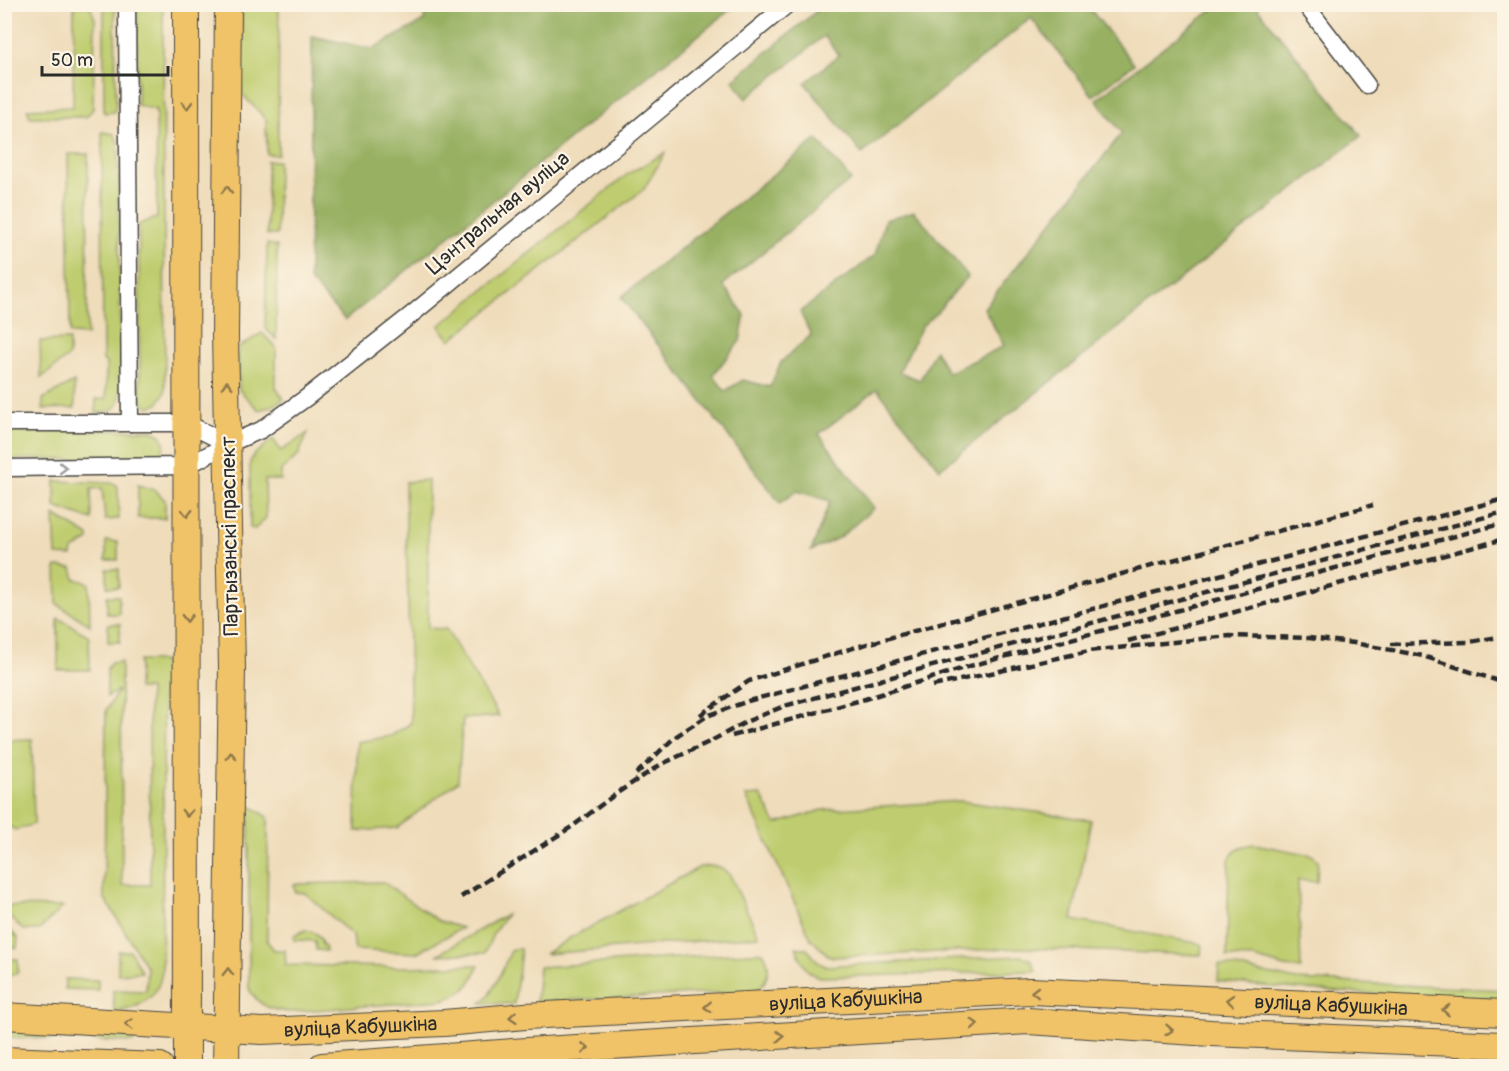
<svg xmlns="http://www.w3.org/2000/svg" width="1509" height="1071" viewBox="0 0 1509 1071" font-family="Pangolin,sans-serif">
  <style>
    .green { fill: #bfcd6f; stroke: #757c4d; stroke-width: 1.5 }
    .forest { fill: #97b062; stroke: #616e46; stroke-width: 1.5 }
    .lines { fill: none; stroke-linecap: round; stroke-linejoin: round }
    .minor-casing { stroke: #484640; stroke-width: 19 }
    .primary-casing { stroke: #484640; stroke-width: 28 }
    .minor { stroke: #fff; stroke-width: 16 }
    .primary { stroke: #f0c369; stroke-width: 26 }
    .rail { stroke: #2b2b2b; stroke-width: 4.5; stroke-dasharray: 9 4.5; stroke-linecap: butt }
    .oneway { stroke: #8e774a }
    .oneway2 { stroke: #a0a0a0 }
    .labels { text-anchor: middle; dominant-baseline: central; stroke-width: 4.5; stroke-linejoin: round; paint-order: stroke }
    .street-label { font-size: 21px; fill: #2b2b2b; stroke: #fcf5e5 }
  </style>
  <rect width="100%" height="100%" fill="#fcf5e5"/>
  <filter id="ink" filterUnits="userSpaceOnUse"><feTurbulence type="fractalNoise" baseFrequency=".0167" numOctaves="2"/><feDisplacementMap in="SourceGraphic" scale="12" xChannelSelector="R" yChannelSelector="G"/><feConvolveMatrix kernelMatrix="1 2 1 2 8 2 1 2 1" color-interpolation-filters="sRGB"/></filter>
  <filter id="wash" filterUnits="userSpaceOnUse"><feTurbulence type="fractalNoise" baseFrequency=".008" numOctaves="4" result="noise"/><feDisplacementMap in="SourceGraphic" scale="24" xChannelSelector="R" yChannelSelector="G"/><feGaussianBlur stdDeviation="1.35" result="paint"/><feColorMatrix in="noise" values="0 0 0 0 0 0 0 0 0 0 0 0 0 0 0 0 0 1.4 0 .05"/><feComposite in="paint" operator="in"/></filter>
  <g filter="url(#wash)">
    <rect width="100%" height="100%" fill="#efdcba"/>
    <!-- green -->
    <g class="green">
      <rect x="4" y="5" width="1" height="290"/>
      <polygon points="74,5 90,6 95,19 93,109 86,117 30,117 27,109 73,107"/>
      <polygon points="104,5 115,5 116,107 114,112 104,113"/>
      <polygon points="137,5 163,5 165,392 158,404 150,407 144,404 140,396 139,224 157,218 156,110 137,105"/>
      <polygon points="242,5 279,5 278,155 267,154 266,119 241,93"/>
      <path d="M102,132L114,134L118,143L121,392C119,410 113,411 96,413V399H106V362L103,361Z"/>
      <polygon points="665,153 644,189 450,340 439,326 629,173"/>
      <polygon points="68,154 88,154 87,335 70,334"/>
      <polygon points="267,161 278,161 277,235 267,235"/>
      <polygon points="267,244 277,246 276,339 265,328"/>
      <polygon points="262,333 276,347 276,388 284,399 272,406 259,410 239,390 238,348"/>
      <polygon points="69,340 69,356 41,378 40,341"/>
      <polygon points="74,382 75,408 43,409 43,399"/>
      <polygon points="150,430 161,435 165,445 161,454 149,460 5,459 4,431"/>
      <polygon points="308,433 298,456 281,470 281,480 265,480 266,518 255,529 250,528 250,462 254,455 273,439 281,451"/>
      <polygon points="428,480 428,628 446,629 499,716 463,719 458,781 397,828 356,831 357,742 391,736 411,723 405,482"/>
      <polygon points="55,481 113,483 118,486 119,519 105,520 102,488 91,489 92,520 55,507"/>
      <polygon points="138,485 155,490 165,500 165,518 138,518"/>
      <polygon points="54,515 89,536 89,540 73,550 72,556 56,555"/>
      <polygon points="106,541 118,542 118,560 106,560"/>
      <polygon points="56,567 72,568 75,579 89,583 90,625 57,604"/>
      <rect x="107" y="569" width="12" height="18"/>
      <rect x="107" y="596" width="12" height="18"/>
      <polygon points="58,618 89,636 90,670 58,670"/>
      <rect x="108" y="624" width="12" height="18"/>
      <path d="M139,661H164L162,972C161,976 160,982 158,986C152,1001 130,1012 114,1011L113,990L146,991L147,968L104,897L106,710L119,690L107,697V668L111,663L121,662L122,885H150L149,689H138Z"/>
      <polygon points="32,739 34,824 16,830 5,825 5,740"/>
      <polygon points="761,795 776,824 822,810 960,801 1091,820 1072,920 1202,944 1201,955 1022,948 833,957 828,955 811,939 746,796"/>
      <path d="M249,805L268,817L267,941L274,950H285L286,965L403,967L479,965C470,987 465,993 442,1000L289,1012C270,1010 259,1006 249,989Z"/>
      <path d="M1254,844L1312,855L1318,860L1317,882L1298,880L1301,969L1285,967L1254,958L1227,957L1229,860C1235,848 1241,846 1254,844Z"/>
      <polygon points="710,866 720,867 730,875 759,936 545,954 570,938 700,867"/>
      <polygon points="383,882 439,921 462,928 416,953 355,950 353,936 305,893 295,892 294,884"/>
      <polygon points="4,906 5,906 63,907 39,930 23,930 5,912"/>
      <polygon points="507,914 493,934 485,953 437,955"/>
      <polygon points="4,925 18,938 17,948 5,948"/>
      <path d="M305,930C314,931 321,935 322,945L325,946L326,951L316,950L315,941L294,940V936Z"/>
      <path d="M796,947L807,949L819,963L825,966L1021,956L1031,960L1036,971L821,977C804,973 802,962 796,947Z"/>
      <path d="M515,949H520C522,955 515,994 514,1004L481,1003L489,995L497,981L511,951Z"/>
      <polygon points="118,951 130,951 142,972 118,974"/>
      <path d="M763,952C772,966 769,981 756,991L536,1002L539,967Z"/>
      <polygon points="5,959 18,959 18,972 5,978"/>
      <path d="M1219,965L1235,967L1296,980L1504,990V1000C1409,995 1313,993 1218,981Z"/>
      <polygon points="65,979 98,980 98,990 65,989"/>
      <polygon points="5,1031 134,1036 134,1042 5,1037"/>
    </g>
    <!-- forest -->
    <g class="forest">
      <polygon points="825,4 1087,5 1134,64 1093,96 1031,18 862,154 805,83 839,55 824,36 746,99 733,80"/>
      <polygon points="425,5 736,5 345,320 309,280 312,36 372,49 424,21"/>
      <polygon points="1218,5 1255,5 1361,136 940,469 877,389 819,434 874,508 840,537 811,551 830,501 797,491 780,503 621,297 817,139 851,180 723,285 745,315 740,341 713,375 725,391 743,380 770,387 781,362 811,335 800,312 875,255 885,220 914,211 968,276 938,311 922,326 899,372 920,380 935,350 948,373 1004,346 984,308 1122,133 1096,100"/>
    </g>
  </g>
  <g filter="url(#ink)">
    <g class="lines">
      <defs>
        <g id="minor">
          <polyline points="127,4 130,423"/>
          <polyline points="1305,4 1367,85"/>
          <polyline points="4,423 186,423 228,444"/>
          <polyline points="4,468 187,466 228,444 261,430 306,398 411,315 788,4"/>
        </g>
        <g id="primary">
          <polyline points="186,4 187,1066"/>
          <path id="s1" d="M4,1016L262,1031L444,1023L525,1016L1030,991L1504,1013"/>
          <polyline points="4,1060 160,1066"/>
          <polyline points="226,1066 232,667 225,336 228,4"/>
          <polyline points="322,1066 527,1051 1028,1021 1211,1033 1504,1045"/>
        </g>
      </defs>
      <!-- minor casing -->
      <use href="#minor" class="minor-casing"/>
      <!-- primary casing -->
      <use href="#primary" class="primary-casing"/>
      <!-- minor -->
      <use href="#minor" class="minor"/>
      <!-- primary -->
      <use href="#primary" class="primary"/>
      <!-- rail -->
      <g class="rail">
        <polyline points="1128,641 1504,539"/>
        <polyline points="1391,644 1470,642 1504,636"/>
        <polyline points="933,686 1089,651 1229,636 1309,638 1354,643 1423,656 1504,683"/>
        <polyline points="700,715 749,681 856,647 1373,505"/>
        <polyline points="732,736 865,699 970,666 1504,523"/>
        <polyline points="636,774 675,737 707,716 748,701 1504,499"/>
        <polyline points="461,897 573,826 617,793 660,765 709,742 748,721 784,706 1504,512"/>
      </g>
    </g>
    <!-- one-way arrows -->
    <defs><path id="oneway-chevron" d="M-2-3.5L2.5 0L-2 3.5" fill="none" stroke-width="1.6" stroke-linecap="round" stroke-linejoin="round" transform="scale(1.5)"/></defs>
    <g class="oneway">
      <use href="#oneway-chevron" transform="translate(187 105) rotate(90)"/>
      <use href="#oneway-chevron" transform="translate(227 190) rotate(-89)"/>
      <use href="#oneway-chevron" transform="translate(227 385) rotate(-91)"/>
      <use href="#oneway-chevron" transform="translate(187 513) rotate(90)"/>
      <use href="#oneway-chevron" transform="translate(187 618) rotate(90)"/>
      <use href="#oneway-chevron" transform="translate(231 756) rotate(-89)"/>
      <use href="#oneway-chevron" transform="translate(187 813) rotate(90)"/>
      <use href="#oneway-chevron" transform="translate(228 972) rotate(-89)"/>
      <use href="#oneway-chevron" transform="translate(1035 992) rotate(-179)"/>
      <use href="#oneway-chevron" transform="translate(1230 1000) rotate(-177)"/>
      <use href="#oneway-chevron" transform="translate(708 1007) rotate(177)"/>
      <use href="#oneway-chevron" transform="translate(1446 1010) rotate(-177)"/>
      <use href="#oneway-chevron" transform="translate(513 1017) rotate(175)"/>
      <use href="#oneway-chevron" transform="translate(129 1024) rotate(-176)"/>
      <use href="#oneway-chevron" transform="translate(974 1024) rotate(-3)"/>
      <use href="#oneway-chevron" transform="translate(1169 1030) rotate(4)"/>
      <use href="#oneway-chevron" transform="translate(780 1036) rotate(-4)"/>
      <use href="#oneway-chevron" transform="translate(585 1048) rotate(-3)"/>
    </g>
    <use class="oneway2" href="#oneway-chevron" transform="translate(63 468)"/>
  </g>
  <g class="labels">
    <!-- street labels -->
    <g class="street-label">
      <text transform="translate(498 213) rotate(-40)">Цэнтральная вуліца</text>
      <text transform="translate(230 536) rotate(-91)">Партызанскі праспект</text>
      <text stroke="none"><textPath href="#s1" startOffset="843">вуліца Кабушкіна</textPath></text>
      <text stroke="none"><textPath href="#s1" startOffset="1329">вуліца Кабушкіна</textPath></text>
      <text stroke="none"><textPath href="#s1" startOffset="357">вуліца Кабушкіна</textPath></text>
    </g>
  </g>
  <!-- margin -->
  <rect width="1509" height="1071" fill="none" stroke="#fcf5e5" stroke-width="24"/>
  <!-- scale -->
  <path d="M42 66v9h126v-9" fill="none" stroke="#2b2b2b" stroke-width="3"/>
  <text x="51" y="66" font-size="18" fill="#2b2b2b" stroke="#fcf5e5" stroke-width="4.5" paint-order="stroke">50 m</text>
</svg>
